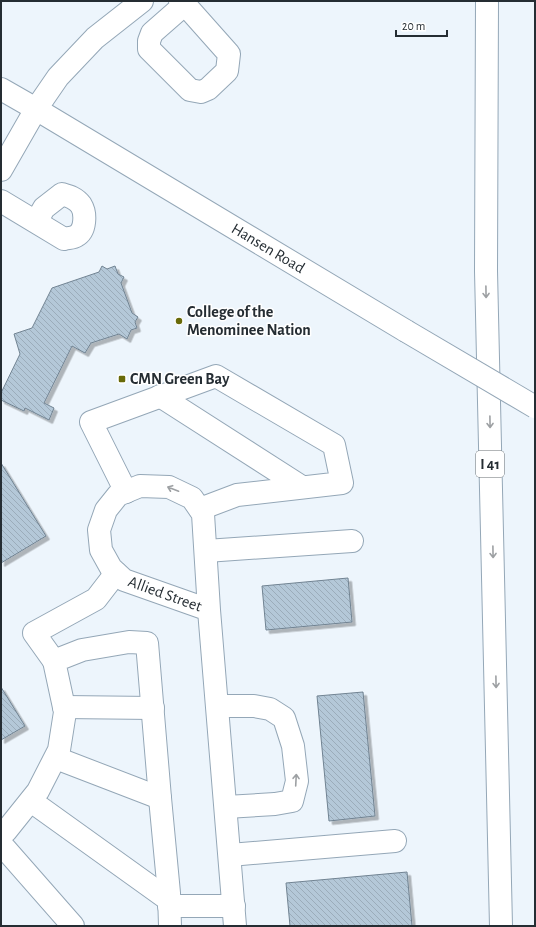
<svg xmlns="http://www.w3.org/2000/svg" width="536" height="927" viewBox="0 0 536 927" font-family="'Alegreya Sans',sans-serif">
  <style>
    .building { fill: url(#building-back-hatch); stroke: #718392; filter: url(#shadow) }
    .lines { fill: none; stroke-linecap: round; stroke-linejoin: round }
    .minor-casing { stroke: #94a7b7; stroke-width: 24 }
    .highway-casing { stroke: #94a7b7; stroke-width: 24 }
    .minor { stroke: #fff; stroke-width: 22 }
    .highway { stroke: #fff; stroke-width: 22 }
    .minor-bridge-casing { stroke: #94a7b7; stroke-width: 24; stroke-linecap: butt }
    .minor-bridge { stroke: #fff; stroke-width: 22 }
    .oneway { stroke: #9da0a3 }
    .poi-dot { fill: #686a09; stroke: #fff; stroke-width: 1.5 }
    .labels { text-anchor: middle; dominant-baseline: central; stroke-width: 3; stroke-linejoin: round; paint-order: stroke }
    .shield { fill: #fff; stroke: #666c70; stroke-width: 1 }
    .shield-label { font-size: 15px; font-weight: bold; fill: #252d33 }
    .street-label { font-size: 16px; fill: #252d33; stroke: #fff }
    .poi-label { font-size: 16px; font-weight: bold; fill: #252d33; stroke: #fff; text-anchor: start }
  </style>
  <defs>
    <pattern id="building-back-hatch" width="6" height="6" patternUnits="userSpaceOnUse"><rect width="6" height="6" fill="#b4c8d8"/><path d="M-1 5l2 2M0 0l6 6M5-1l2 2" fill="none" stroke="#9bacba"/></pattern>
    <filter id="shadow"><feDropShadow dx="3.5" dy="3.5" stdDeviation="0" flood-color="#0004"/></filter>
  </defs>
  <rect width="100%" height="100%" fill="#edf5fc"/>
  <!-- building -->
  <g class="building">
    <polygon points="102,266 107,269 115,266 118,274 124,277 121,283 132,313 138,317 135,322 137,328 131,330 127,339 119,334 91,343 85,353 72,346 44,403 54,408 49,420 25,408 24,411 1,400 1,393 20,354 14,334 32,328 52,288 99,272"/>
    <polygon points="1,463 46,536 1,563"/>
    <polygon points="348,578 352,622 266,630 262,586"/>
    <polygon points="1,687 25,726 1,740"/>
    <polygon points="363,692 375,816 329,821 317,696"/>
    <polygon points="407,872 412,926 290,926 286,883"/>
  </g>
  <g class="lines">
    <defs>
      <g id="minor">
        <polyline points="180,1 189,9 229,54 227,71 208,89 201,92 190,90 149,49 149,41 152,33 184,5"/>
        <path id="s1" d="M1,89L36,109L406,331"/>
        <polyline points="1,170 36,109 58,77 95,38 142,1"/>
        <path d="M1,201L64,239C68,238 73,238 76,236C86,231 86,213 81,205C76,198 69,196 62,194L44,208L36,222"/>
        <polyline points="160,396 302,487"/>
        <polyline points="126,492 91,422 216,376 334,445 342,483 237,495 200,509"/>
        <polyline points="206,551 352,541"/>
        <polyline points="209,610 124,580 111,568 101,550 99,530 106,510 118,495 140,486 169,487 192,498 203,514 209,610 235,926"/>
        <polyline points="54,661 34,633 96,599 116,573"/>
        <polyline points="218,706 254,706 270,709 284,718 293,746 297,781 292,801 275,804 226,807"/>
        <polyline points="64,707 153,708"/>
        <polyline points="56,758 160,798"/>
        <polyline points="31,801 169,900"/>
        <polyline points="1,834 6,831 38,791 59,750 65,712 54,661 82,650 129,642 147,643 160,798 169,893 170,926"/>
        <polyline points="1,844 73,926"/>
        <polyline points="230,855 395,841"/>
        <polyline points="169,906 234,906"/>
      </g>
      <polyline id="highway" points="487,1 486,271 501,926"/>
    </defs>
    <!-- minor casing -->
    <use href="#minor" class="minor-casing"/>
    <!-- highway casing -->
    <use href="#highway" class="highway-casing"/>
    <!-- minor -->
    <use href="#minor" class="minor"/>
    <!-- highway -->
    <use href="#highway" class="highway"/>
    <defs>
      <polyline id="minor-bridge" points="406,331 535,407"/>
    </defs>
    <!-- minor-bridge casing -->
    <use href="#minor-bridge" class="minor-bridge-casing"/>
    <!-- minor-bridge -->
    <use href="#minor-bridge" class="minor-bridge"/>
  </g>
  <!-- one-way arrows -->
  <defs><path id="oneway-shaft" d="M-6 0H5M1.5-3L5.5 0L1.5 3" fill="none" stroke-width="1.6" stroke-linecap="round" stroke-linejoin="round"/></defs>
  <g class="oneway">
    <use href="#oneway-shaft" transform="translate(486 292) rotate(89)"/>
    <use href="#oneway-shaft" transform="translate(490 422) rotate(89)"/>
    <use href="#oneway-shaft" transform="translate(173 489) rotate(-159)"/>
    <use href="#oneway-shaft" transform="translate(493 552) rotate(89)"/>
    <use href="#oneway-shaft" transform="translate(496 682) rotate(89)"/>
    <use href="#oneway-shaft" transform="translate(296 780) rotate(-87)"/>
  </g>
  <!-- markers -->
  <g class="poi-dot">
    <circle cx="179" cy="321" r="4"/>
    <rect x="118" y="375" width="8" height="8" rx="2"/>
  </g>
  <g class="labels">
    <!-- shield labels -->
    <rect class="shield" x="476" y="451" width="28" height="26" rx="3"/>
    <g class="shield-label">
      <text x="490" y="464">I 41</text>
    </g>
    <!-- street labels -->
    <g class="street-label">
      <text stroke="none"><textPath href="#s1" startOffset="311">Hansen Road</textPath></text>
      <text transform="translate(165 594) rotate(20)">Allied Street</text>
    </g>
    <!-- poi labels -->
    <g class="poi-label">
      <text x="187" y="312">College of the<tspan x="187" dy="18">Menominee Nation</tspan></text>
      <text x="130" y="379">CMN Green Bay</text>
    </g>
  </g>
  <!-- border -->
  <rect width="536" height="927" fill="none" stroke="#252d33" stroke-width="4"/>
  <!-- scale -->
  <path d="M396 30v6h51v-6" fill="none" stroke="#252d33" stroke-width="2"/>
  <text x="402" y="30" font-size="12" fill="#252d33" stroke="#ffffff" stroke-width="3" paint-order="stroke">20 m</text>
</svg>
